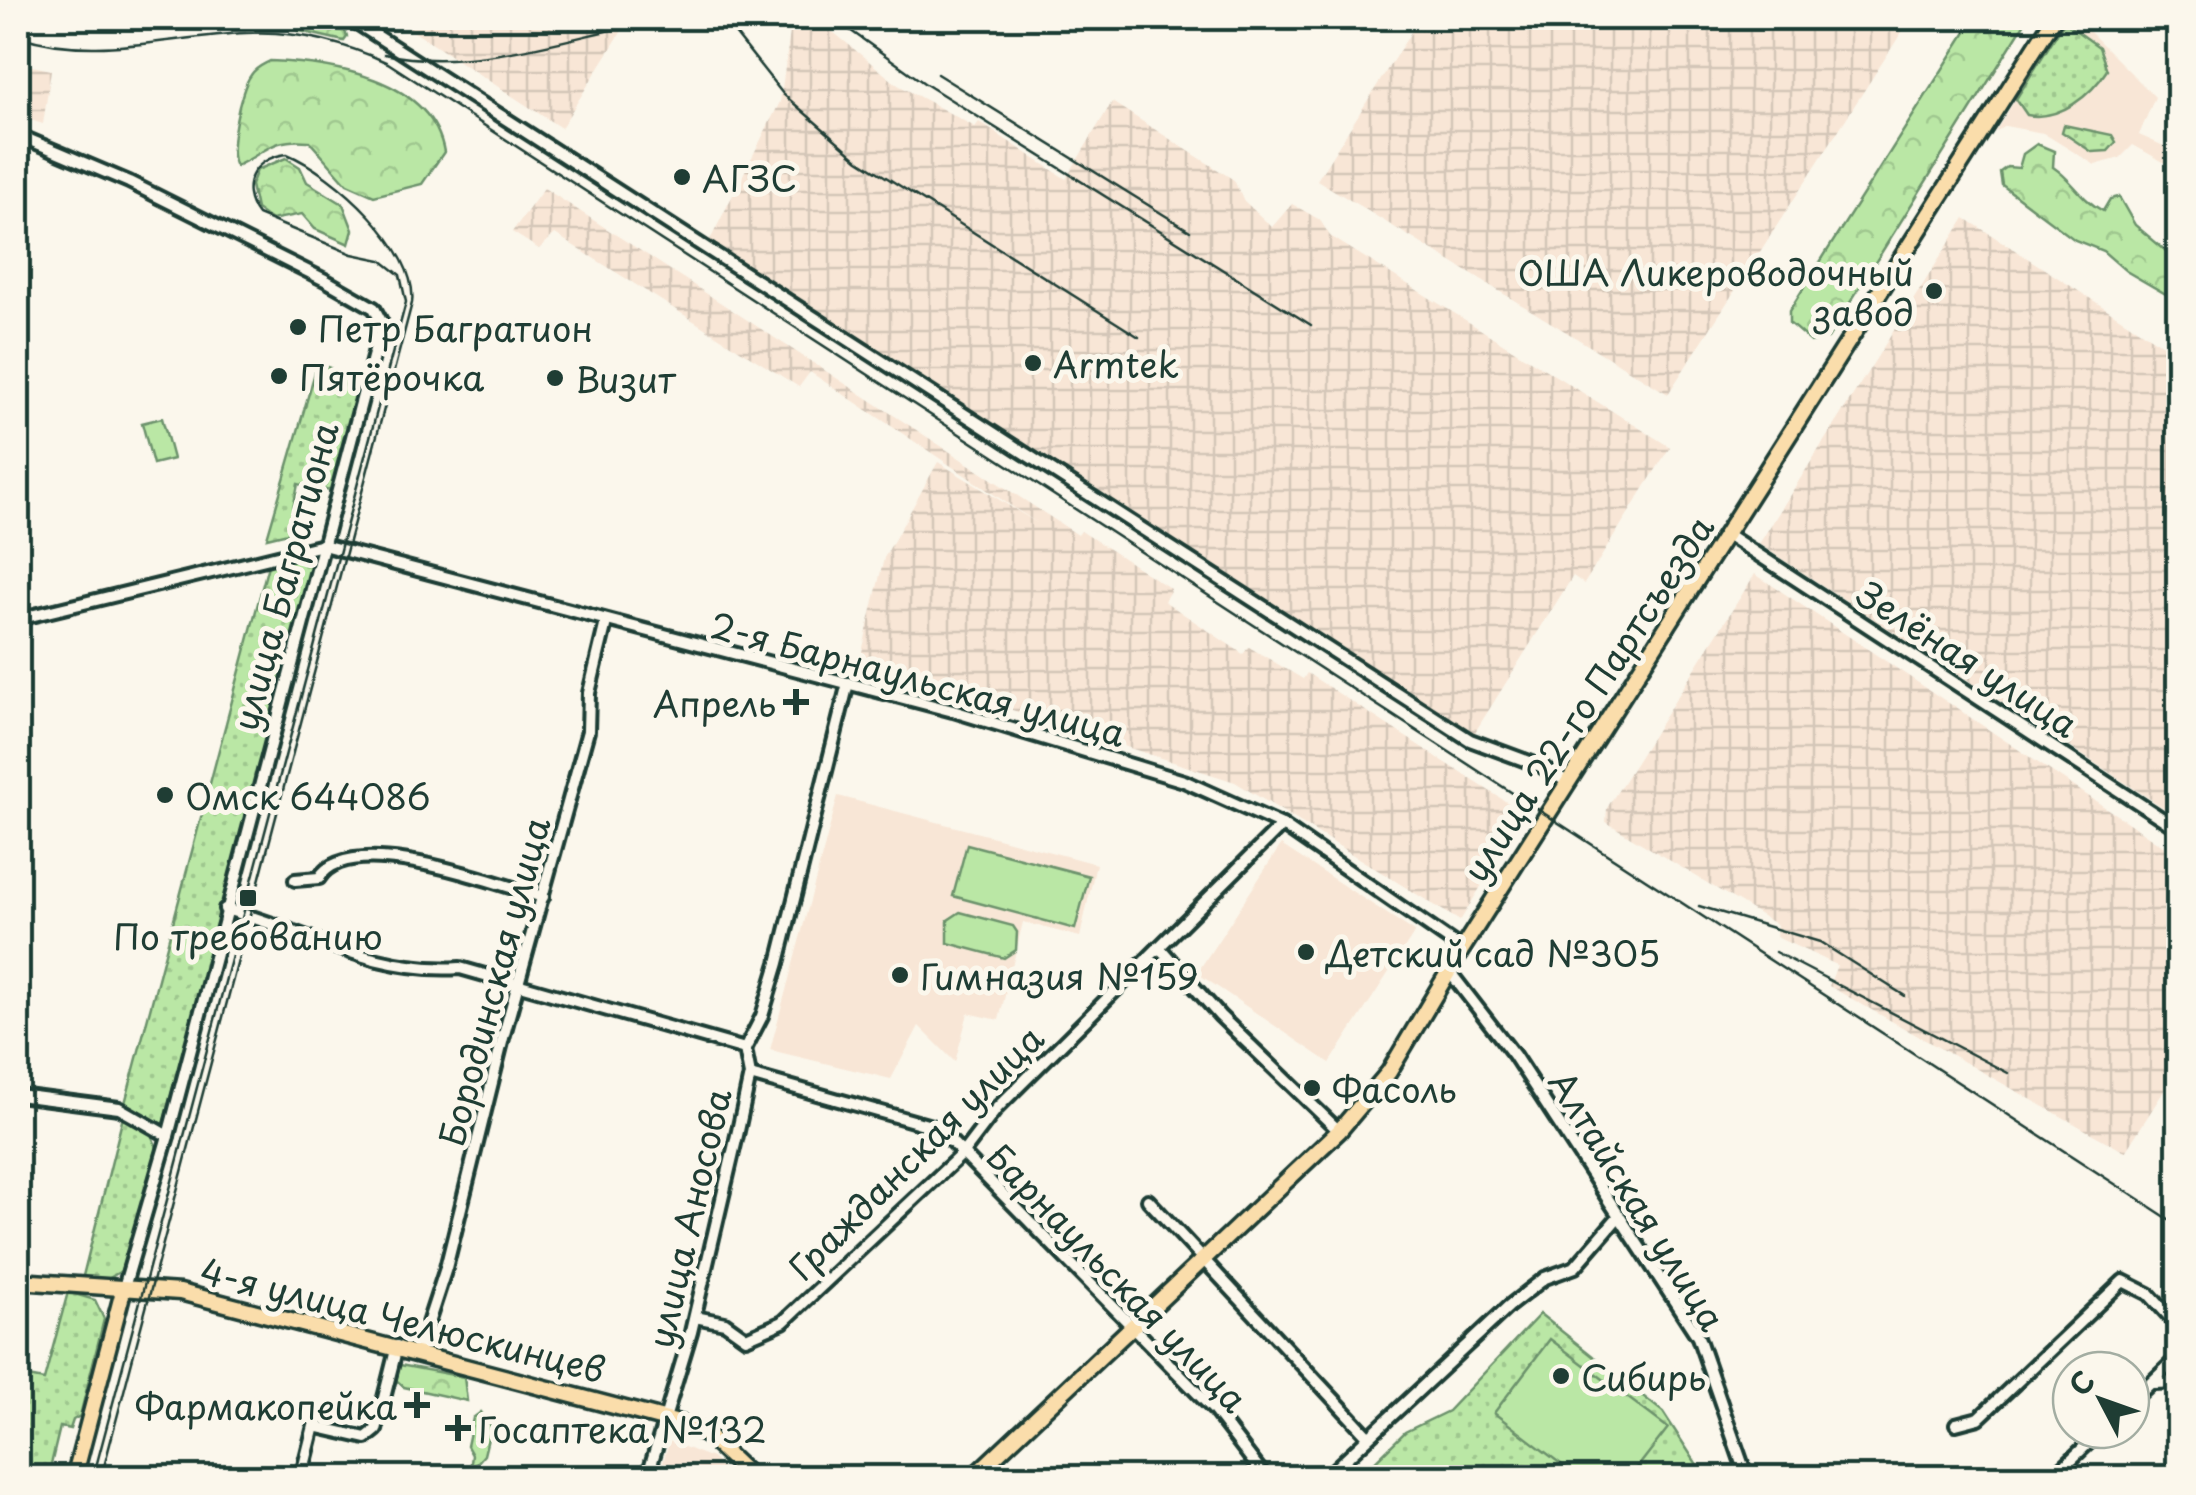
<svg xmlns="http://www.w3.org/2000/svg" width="2196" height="1495" viewBox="0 0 2196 1495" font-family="'Playpen Sans',sans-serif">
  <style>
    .built { fill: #f8e6d6 }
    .industrial { fill: url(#industrial-grid) }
    .green { fill: url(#green-dots); stroke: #6c926c; stroke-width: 2.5 }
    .forest { fill: url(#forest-crowns); stroke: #6c926c; stroke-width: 2.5 }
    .pitch { fill: #bae7a5; stroke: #6c926c; stroke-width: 2.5 }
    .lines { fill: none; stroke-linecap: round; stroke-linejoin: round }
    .minor-casing { stroke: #1f3d34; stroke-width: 18 }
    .major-casing { stroke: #1f3d34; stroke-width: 21 }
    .minor { stroke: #fbf7ec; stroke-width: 10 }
    .major { stroke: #faddab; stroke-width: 14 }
    .tram { stroke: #1f3d34; stroke-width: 2.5 }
    .rail { stroke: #1f3d34; stroke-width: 2.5 }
    .poi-dot { fill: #1f3d34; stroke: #fbf7ec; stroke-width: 4 }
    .labels { text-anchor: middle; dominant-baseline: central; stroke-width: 10; stroke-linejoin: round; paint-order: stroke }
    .poi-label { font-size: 35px; fill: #1f3d34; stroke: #fbf7ec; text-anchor: start }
    .street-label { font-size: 35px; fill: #1f3d34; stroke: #fbf7ec }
  </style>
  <defs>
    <pattern id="industrial-grid" width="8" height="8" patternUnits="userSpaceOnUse" patternTransform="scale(2.5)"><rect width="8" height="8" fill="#f8e6d6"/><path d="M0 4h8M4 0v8" fill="none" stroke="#d4c6b8"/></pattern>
    <pattern id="green-dots" width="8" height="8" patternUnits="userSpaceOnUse" patternTransform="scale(2.5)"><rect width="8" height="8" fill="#bae7a5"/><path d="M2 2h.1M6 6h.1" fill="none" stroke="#9fc78f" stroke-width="1.8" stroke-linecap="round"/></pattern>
    <pattern id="forest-crowns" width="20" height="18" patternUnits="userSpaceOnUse" patternTransform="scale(2.5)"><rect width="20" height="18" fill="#bae7a5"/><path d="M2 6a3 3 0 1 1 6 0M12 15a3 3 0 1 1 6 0" fill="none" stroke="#9fc78f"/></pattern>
  </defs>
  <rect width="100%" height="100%" fill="#fbf7ec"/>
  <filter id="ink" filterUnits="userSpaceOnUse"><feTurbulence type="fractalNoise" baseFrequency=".01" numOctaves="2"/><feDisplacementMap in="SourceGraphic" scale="20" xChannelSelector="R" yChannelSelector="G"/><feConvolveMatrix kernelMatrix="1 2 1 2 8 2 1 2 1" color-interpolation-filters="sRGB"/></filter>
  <g filter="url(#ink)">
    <!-- built -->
    <g class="built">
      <polygon points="2067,18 2076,18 2155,97 2139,135 2175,151 2167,164 2133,145 2120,158 2095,165 2043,133 2005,126 1995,132"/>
      <polygon points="838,796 1096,864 1080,937 1023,922 999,1020 968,1013 955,1062 919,1026 891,1079 770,1050"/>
      <polygon points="1281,845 1415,932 1330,1063 1197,973"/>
      <polygon points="669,1441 712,1458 731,1477 659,1477"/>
    </g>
    <!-- industrial -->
    <g class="industrial">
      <polygon points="393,18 630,18 561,128"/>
      <polygon points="792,18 816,18 898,85 975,127 979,122 1066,179 1112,102 1234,180 1243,200 1272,227 1292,204 1320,220 1330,236 1670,447 1584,584 1573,576 1470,740 705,250 780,102"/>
      <polygon points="1420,18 1715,18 1723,22 1726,18 1911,18 1668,394 1317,180"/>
      <polygon points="18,63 51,70 43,124 18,116"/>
      <polygon points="544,188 1078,535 1081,531 1171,589 1164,601 1243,654 1249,647 1303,679 1307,673 1525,814 1460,921 1235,782 975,698 858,669 884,558 938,462 1037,523 810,372 799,387 555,234 539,249 512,232"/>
      <polygon points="1965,218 2178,355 2178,817 1759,544"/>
      <polygon points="1755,574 2178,856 2178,1069 2125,1152 1829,986 1837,965 1776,937 1777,925 1606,822 1607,808"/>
    </g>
    <!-- green -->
    <g class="green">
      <path d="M2064,22L2099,47L2107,70C2091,95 2060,121 2027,115L2016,99Z"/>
      <polygon points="2064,125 2112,135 2116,142 2108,151 2092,152 2062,132"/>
      <polygon points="318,362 363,385 335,492 298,484 288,533 267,538"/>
      <polygon points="314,550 317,559 163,1125 159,1126 124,1107 271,554"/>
      <polygon points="123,1117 150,1132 158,1150 121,1271 108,1279 82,1280"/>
      <polygon points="68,1292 95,1300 104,1319 80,1416 73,1420 70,1429 60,1427 48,1477 18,1477 18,1416 28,1377 44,1380"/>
      <polygon points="1540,1314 1663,1412 1705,1477 1358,1478 1405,1432 1448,1411"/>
    </g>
    <!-- forest -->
    <g class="forest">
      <polygon points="232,18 323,18 345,31 347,37 344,41 287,28 245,25"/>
      <polygon points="1975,18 2028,18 1828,338 1811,342 1789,323 1789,311"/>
      <path d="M270,61C330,63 431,78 444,152L422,184L374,196L347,184L309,141C271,137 266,153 236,166C227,152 240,89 251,75C256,67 263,65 270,61Z"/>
      <path d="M2037,144L2054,151L2053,167C2074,181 2080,199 2103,211L2110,199L2119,197L2135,225L2178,261V301L2126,271L2103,251L2075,240L2002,185L2000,172L2007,167L2019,168L2023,154Z"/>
      <polygon points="286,158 300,167 307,182 343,204 353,230 349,244 315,229 302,214 271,220 256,209 251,185 257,170"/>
      <polygon points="400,1365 464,1377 467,1401 404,1387 396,1380"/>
      <polygon points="481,1412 491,1426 484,1455 470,1471 472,1455 467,1446 473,1418"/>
    </g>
    <!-- pitch -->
    <g class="pitch">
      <polygon points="162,418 173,459 153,464 142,423"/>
      <polygon points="967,844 1089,876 1075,929 953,896"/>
      <polygon points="960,912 1013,926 1017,932 1016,950 1004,958 948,943 948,920"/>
      <polygon points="1550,1339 1668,1428 1630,1477 1578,1477 1494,1413"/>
    </g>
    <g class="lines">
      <defs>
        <g id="minor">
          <polyline points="349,18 1470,740 1543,767 1569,783"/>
          <polyline points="18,135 129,182 325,280 374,308 382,323 168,1136 123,1291"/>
          <polyline points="1728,535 2178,829"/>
          <polyline points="18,619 323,545 953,711 1184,781 1282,825 1462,949"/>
          <path d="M295,880L319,878C350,828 496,884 543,897"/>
          <path d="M225,909C304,930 374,974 460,968L745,1049"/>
          <polyline points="1159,947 1220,1016 1339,1131"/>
          <polyline points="1449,971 1514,1055 1698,1337 1747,1478"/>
          <polyline points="750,1075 938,1128 1214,1410 1266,1478"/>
          <polyline points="18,1095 119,1108 168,1136"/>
          <polyline points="1148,1200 1368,1436"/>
          <polyline points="695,1317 725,1323 746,1338 783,1322 962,1154 997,1108 1282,825"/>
          <polyline points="419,1351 446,1268 503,1038 588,731 589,693 606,622"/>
          <polyline points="2154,1383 2178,1382"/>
          <polyline points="2131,1402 2178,1357"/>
          <polyline points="1956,1424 1979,1418 2123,1281 2149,1294 2178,1326"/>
          <polyline points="301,1478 314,1426 366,1438 376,1430 397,1346"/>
          <polyline points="647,1478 691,1332 738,1131 750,1075 745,1049 762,1016 778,963 848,683"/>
          <polyline points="1325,1478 1509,1306 1545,1278 1575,1267 1619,1216"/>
          <polyline points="2052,1478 2102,1430"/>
          <polyline points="2173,1478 2178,1443"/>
        </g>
        <g id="major">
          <polyline points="18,1281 180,1292 690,1426 708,1436 752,1478"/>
          <polyline points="74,1478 123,1291"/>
          <polyline points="972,1478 1339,1131 1389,1072 1462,949 2054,18"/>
        </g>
      </defs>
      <!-- minor casing -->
      <use href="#minor" class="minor-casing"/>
      <!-- major casing -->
      <use href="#major" class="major-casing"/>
      <!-- minor -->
      <use href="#minor" class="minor"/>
      <!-- major -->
      <use href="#major" class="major"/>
      <!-- tram -->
      <path class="tram" d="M93,1478L406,302L400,275L381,260L352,254L258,215C237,187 253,158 287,154C333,173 419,250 412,303L101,1478"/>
      <!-- rail -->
      <g class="rail">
        <polyline points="723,18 783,94 859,160 1139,337"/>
        <polyline points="833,18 924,83 1311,325"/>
        <path d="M18,36C94,61 169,36 246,33C296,30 344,43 388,63L2178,1225"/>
        <path d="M384,54C467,71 551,43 632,25"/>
        <polyline points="937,74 1190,231"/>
        <polyline points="1699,906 1820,942 1905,996"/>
        <polyline points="1775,952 2008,1073"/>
      </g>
    </g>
  </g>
  <!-- markers -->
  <g class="poi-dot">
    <circle cx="682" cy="177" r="10"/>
    <circle cx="1934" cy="291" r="10"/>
    <circle cx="298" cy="327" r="10"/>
    <circle cx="1033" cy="363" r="10"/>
    <circle cx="279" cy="376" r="10"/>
    <circle cx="555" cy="378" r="10"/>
    <path d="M791 687h10v10h10v10h-10v10h-10v-10h-10v-10h10z"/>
    <circle cx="165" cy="795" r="10"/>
    <rect x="238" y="888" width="20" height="20" rx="5"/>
    <circle cx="1306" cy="952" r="10"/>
    <circle cx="900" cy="975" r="10"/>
    <circle cx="1312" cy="1088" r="10"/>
    <circle cx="1561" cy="1376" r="10"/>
    <path d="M412 1390h10v10h10v10h-10v10h-10v-10h-10v-10h10z"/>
    <path d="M453 1413h10v10h10v10h-10v10h-10v-10h-10v-10h10z"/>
  </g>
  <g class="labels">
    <!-- poi labels -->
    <g class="poi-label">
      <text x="702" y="177">АГЗС</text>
      <text x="1914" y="271" text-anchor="end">ОША Ликероводочный<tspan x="1914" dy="40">завод</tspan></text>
      <text x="318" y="327">Петр Багратион</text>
      <text x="1053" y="363">Armtek</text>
      <text x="299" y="376">Пятёрочка</text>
      <text x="575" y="378">Визит</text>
      <text x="776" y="702" text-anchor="end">Апрель</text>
      <text x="185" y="795">Омск 644086</text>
      <text x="248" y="935" text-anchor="middle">По требованию</text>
      <text x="1326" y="952">Детский сад №305</text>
      <text x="920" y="975">Гимназия №159</text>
      <text x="1332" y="1088">Фасоль</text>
      <text x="1581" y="1376">Сибирь</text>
      <text x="397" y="1405" text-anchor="end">Фармакопейка</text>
      <text x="478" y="1428">Госаптека №132</text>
    </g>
    <!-- street labels -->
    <g class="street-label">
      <text transform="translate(284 576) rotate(-75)">улица Багратиона</text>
      <text transform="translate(1968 658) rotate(33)">Зелёная улица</text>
      <text transform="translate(918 678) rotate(15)">2-я Барнаульская улица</text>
      <text transform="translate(1587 698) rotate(-57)">улица 22-го Партсъезда</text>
      <text transform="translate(493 981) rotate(-75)">Бородинская улица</text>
      <text transform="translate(915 1152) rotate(-45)">Гражданская улица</text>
      <text transform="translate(1638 1200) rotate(58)">Алтайская улица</text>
      <text transform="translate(688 1218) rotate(-77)">улица Аносова</text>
      <text transform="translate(1118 1277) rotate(46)">Барнаульская улица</text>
      <text transform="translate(403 1319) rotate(14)">4-я улица Челюскинцев</text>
    </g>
  </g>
  <!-- margin -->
  <rect width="2196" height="1495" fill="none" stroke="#fbf7ec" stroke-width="60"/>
  <rect x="30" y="30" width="2136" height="1435" fill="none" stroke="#1f3d34" stroke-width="4" filter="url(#ink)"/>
  <!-- north arrow -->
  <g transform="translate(2101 1400) rotate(311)"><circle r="48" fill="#fbf7ec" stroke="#a3ada2" stroke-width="2.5"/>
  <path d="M0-8L18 38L0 25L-18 38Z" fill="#1f3d34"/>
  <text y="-15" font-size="28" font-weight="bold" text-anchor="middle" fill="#1f3d34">С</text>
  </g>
</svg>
